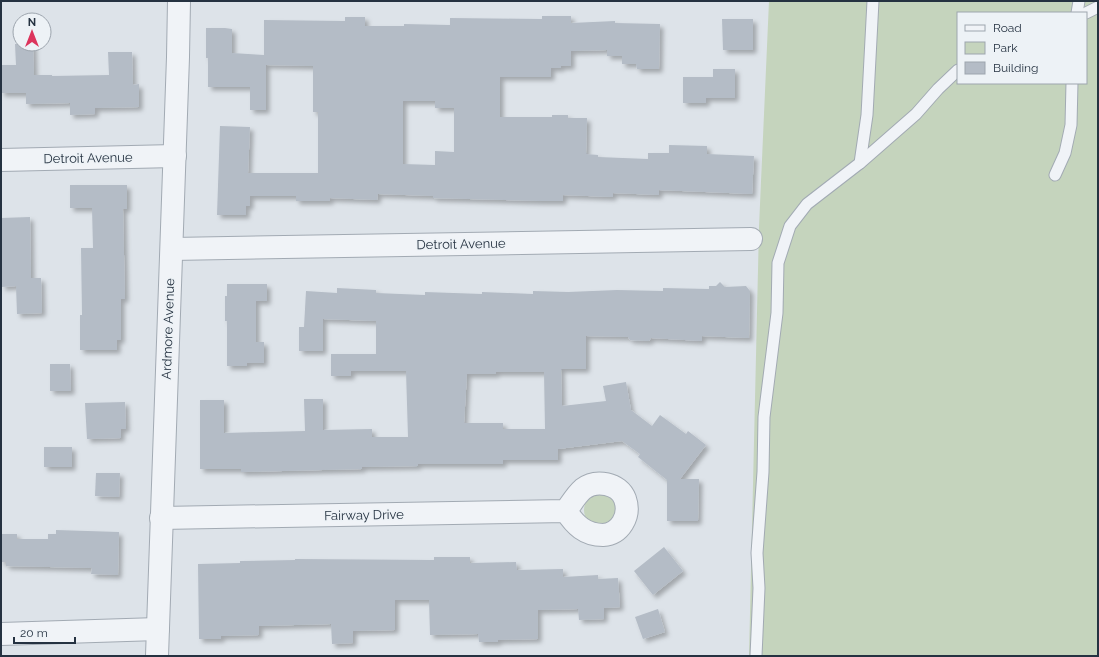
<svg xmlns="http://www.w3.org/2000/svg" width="1099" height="657" viewBox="0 0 1099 657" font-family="Raleway,sans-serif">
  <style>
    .green { fill: #c5d4bd; fill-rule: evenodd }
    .building { fill: #b4bcc6; fill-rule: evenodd; filter: url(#shadow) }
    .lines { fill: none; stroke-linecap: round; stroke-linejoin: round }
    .service-casing { stroke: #a2aab3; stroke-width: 13 }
    .minor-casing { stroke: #a2aab3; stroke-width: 24 }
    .service { stroke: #f0f3f7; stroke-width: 11 }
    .minor { stroke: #f0f3f7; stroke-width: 22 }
    .labels { text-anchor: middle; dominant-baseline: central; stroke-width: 3; stroke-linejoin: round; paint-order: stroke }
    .street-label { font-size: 13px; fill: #253241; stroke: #edf2f6 }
  </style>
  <defs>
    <filter id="shadow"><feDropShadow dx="3.5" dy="3.5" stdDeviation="2" flood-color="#0004"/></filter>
  </defs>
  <rect width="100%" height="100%" fill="#dde3e9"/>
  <!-- green -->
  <g class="green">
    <path d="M769,1H1098V656H749L759,227ZM958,13H1086V83H958Z"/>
    <circle cx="600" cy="510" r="16"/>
  </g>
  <!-- building -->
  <g class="building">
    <path d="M542,16H571V23L615,21V23L660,24L659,69H637L636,64H622V56H607V50L571,51V66H561V68H551V77H500V117H552V115H568V118H587L586,154L598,155V157L648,159V153H669V145L707,146V154L754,156L752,194L659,190V195L613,193V197L563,195V201H541L433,198V196L378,194L377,200L330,198V201H296V196H250V206H246V215H217L220,126L250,127L248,173H318V112H313V66L266,65V110H250V87H208V58H206V28H225L232,29V53L264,55V20L345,21V17H365V26H404V24L450,25V18L542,19ZM403,101H435V108H454V152L435,151V165L403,164Z"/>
    <polygon points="722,19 753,19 753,50 723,50"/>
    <polygon points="15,44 33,44 34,75 52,75 52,76 109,75 108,52 132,52 133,85 139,84 139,107 95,108 95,114 70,115 70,103 26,104 26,93 1,93 1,65 16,65"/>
    <polygon points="713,69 735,69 735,98 706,98 706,103 683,103 683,77 713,77"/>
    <polygon points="70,185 127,185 127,209 123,209 125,299 121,299 121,340 117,340 117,350 80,350 80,315 82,315 81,248 93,248 92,208 70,208"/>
    <polygon points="30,217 31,278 41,278 42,313 17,314 16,286 2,287 1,218"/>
    <path d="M720,282L725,287L746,286L750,291L749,338L702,336V341L651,338L649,341L630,340L628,337L586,336V369H561L562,406L606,401L603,386L626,382L631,410L652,426L660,415L686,434L688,431L706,445L680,479H699L698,521H667V480L638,457L640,454L622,441L558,449V460H503V464H418V466L362,467V469L241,472V469H200V400H224V433L305,431L304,399H323V430L372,429V437H408L406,371H351V376H331V354H376V321L323,319V351H299V327H304L306,291L337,293V288L376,290V293L425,295V292L482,294V292L533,294V291L568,292L617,290L663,291V288L709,289V286H716ZM496,372H544L545,429H503V423H464L467,374H496Z"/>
    <polygon points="227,284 267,284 267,301 256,301 256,342 264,342 264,363 247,363 247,366 227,366 227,321 225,321 225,296 227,296"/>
    <polygon points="50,364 70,364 71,391 50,391"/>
    <polygon points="125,402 126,429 121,429 121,438 87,439 85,403"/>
    <rect x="44" y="447" width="28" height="20"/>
    <polygon points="96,473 120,473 119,497 95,496"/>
    <polygon points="56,530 119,532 118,575 91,574 92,568 6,566 6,562 1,562 1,534 17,534 17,539 48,539 48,534 56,534"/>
    <polygon points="664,547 683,571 653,595 634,571"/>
    <polygon points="434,557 470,557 470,563 516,562 517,570 563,569 563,577 598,575 598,579 618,578 620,607 604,608 604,619 579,620 578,609 538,610 538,639 498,640 498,642 479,642 478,634 430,635 429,600 395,600 395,630 353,631 353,643 332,644 331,624 259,626 259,635 221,636 221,639 199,639 198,564 240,563 240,561 295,560 295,559 434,560"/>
    <polygon points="658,609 665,632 643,639 635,617"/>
  </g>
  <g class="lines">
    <defs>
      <g id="service">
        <polyline points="1077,13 1079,1"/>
        <polyline points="1086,13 1098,7"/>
        <polyline points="860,163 916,114 938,89 958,70"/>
        <polyline points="1055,175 1065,153 1071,125 1072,83"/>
        <polyline points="756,656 759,588 757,553 763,472 764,417 777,313 778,263 790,226 807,204 860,163 867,115 873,1"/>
      </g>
      <g id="minor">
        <polyline points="1,160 175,156"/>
        <polyline points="172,249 751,239"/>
        <path d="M161,518L566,511C575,525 585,535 603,535C620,534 631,516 625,499C619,483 596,479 583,489C576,495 571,504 566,511"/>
        <polyline points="1,634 158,629"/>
        <polyline points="157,656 178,57 179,1"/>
      </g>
    </defs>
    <!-- service casing -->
    <use href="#service" class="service-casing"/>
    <!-- minor casing -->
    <use href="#minor" class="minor-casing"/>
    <!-- service -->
    <use href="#service" class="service"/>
    <!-- minor -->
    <use href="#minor" class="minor"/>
  </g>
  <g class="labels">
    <!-- street labels -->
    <g class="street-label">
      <text transform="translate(88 158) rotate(-1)">Detroit Avenue</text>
      <text transform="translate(461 244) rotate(-1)">Detroit Avenue</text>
      <text transform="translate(168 329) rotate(-88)">Ardmore Avenue</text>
      <text transform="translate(364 515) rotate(-1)">Fairway Drive</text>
    </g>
  </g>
  <!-- border -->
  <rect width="1099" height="657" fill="none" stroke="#253241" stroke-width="4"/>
  <!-- legend -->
  <rect x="957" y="12" width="130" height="72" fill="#edf2f6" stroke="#9da5ae"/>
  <rect x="965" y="25" width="20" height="6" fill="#f0f3f7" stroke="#9da5ae"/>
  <text x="993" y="32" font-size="12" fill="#253241">Road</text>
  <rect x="965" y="42" width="20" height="12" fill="#c5d4bd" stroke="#9da5ae"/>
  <text x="993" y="52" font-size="12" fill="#253241">Park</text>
  <rect x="965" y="62" width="20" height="12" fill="#b4bcc6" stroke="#9da5ae"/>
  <text x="993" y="72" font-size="12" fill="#253241">Building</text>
  <!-- north arrow -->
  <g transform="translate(32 32)"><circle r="19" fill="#edf2f6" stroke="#9da5ae"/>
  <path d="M0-3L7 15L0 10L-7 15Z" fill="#dc345c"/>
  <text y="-6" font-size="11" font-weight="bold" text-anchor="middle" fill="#253241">N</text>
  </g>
  <!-- scale -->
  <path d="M14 637v6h61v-6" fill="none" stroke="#253241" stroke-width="2"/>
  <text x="20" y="637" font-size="12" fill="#253241" stroke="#edf2f6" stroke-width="3" paint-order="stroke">20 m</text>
</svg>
